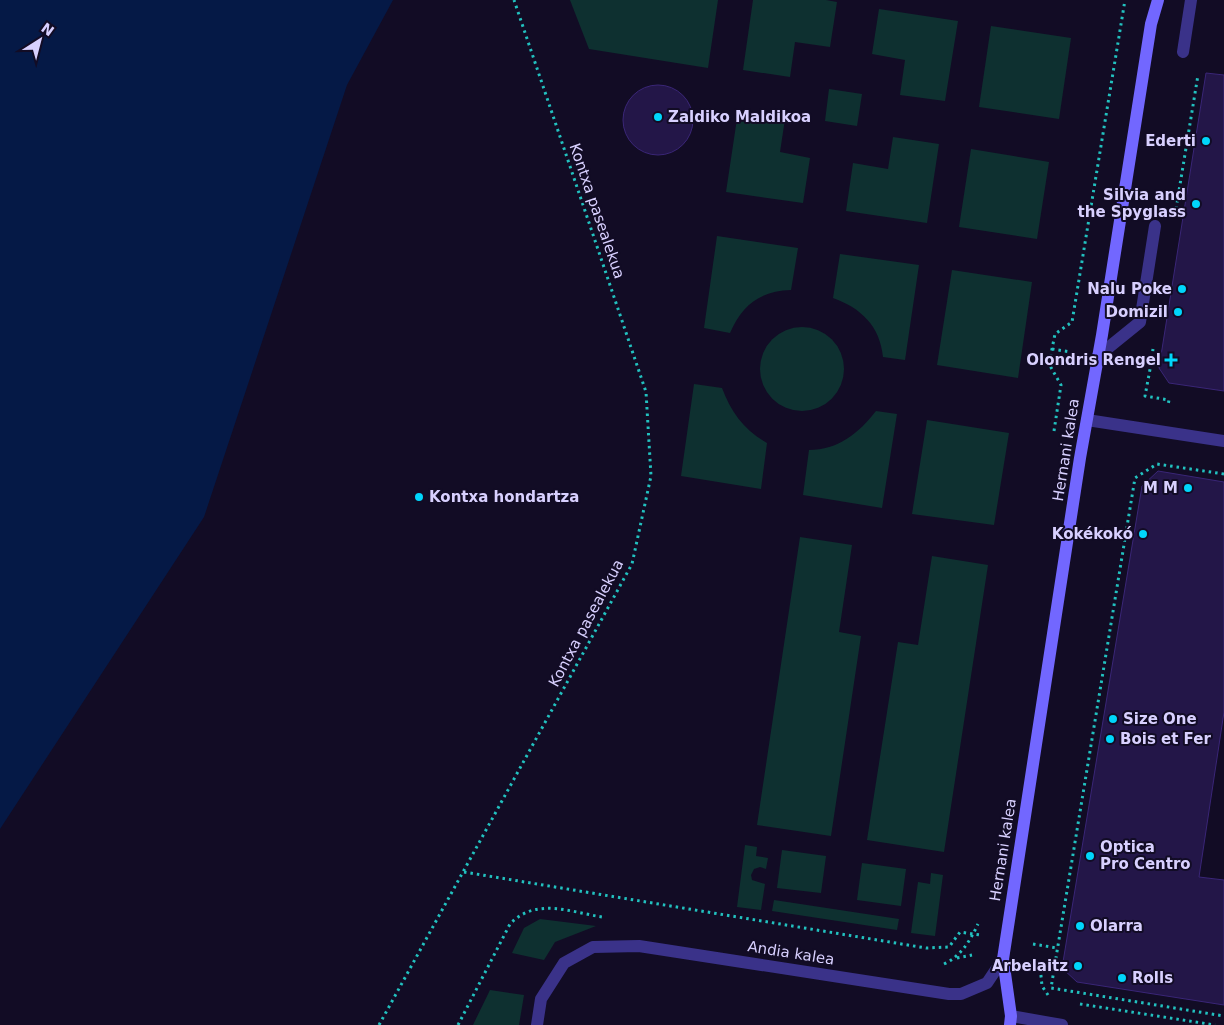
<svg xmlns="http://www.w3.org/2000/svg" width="1224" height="1025" viewBox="0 0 1224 1025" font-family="'DejaVu Sans',sans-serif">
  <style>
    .green { fill: #0e3030 }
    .water { fill: #051946 }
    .building { fill: #231648; stroke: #3a2677 }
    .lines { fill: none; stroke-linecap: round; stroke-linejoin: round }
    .path { stroke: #22c1bf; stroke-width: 3; stroke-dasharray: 2.5 4; stroke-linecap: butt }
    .service { stroke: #3a3289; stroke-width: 12 }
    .minor { stroke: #3a3289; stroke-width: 12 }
    .secondary { stroke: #7267ff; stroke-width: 12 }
    .poi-dot { fill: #00d6fb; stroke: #120c25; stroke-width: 2 }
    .labels { text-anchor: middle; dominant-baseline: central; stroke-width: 4; stroke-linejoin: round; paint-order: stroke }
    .poi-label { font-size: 15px; font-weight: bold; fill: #d8d0ff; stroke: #120c25; text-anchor: end }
    .street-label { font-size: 15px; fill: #d8d0ff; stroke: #120c25 }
  </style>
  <rect width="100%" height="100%" fill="#120c25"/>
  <!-- green -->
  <g class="green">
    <polygon points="570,0 718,0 708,68 589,49"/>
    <polygon points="753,0 826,0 837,2 830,47 795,42 790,77 743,70"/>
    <polygon points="879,9 958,21 945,101 900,95 905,60 872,54"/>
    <polygon points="991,26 1071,38 1059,119 979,107"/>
    <polygon points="829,89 862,94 857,126 825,121"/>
    <polygon points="738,112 785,119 780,152 810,158 803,203 726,192"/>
    <polygon points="893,137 939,144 927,223 846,211 853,163 888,169"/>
    <polygon points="971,149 1049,162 1037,239 959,227"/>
    <path d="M717,236L798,248L791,290C760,291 742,305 730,333L704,328Z"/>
    <path d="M840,254L919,265L905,360L883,357C880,326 861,308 833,298Z"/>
    <polygon points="952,270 1032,282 1018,378 937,365"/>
    <circle cx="802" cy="369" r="42"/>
    <path d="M694,384L722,388C731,412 744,430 767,443L761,489L681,476Z"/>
    <path d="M876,411L897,414L882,508L803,495L809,450C838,450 859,433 876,411Z"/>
    <polygon points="927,420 1009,433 994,525 912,514"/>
    <polygon points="800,537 852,545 839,632 861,636 831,836 757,825"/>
    <polygon points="932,556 988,565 944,852 867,840 898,642 918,645"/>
    <polygon points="745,845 757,847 756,856 768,858 766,869 760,867 754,869 751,875 752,880 765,884 761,910 737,907"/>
    <polygon points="782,850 826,856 821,893 777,888"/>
    <polygon points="862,863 906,869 901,906 857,900"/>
    <polygon points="931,873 943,875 935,936 911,933 918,882 930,884"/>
    <polygon points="774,900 899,919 897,930 772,911"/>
    <polygon points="540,919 596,926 555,942 544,960 512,953 524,928"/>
    <polygon points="490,990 524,995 519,1025 473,1025"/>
  </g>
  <!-- water -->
  <polygon class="water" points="0,0 393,0 347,85 204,517 0,829"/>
  <!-- building -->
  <g class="building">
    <polygon points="1206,73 1224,75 1224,391 1169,383 1159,368"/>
    <circle cx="658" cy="120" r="35"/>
    <polygon points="1158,471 1224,482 1224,712 1199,877 1224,880 1224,1005 1077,982 1062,968 1142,486"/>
  </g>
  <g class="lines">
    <!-- path -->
    <g class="path">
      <polyline points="1176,209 1198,75"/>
      <polyline points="1052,349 1071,352"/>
      <polyline points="1137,362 1151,364 1145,396 1169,400 1168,405"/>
      <polyline points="1151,364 1153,349"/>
      <polyline points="1054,431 1061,385 1049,364 1055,334 1072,322 1125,0"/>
      <polyline points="1224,474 1157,464 1135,478 1051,988 1224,1016"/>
      <polyline points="464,872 926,948 949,947 960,932 980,935"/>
      <polyline points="1033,944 1057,948"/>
      <polyline points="957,958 972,955"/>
      <polyline points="1030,963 1040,966 1042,986 1048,995"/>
      <path d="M944,964C961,956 970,941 978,924"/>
      <polyline points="1080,1004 1215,1025"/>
      <polyline points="379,1025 632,564 651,476 646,392 514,0"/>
      <path d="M458,1025L510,924C536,897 570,912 602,917"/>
    </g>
    <!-- service -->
    <g class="service">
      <polyline points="1183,52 1191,0"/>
      <polyline points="1098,356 1140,322 1155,226"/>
    </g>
    <!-- minor -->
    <g class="minor">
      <polyline points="1087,420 1224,441"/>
      <polyline points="1011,1016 1062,1025"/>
      <polyline points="537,1025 541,999 564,963 593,947 639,946 949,994 961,994 987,983 1003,959"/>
    </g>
    <!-- secondary -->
    <polyline class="secondary" points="1010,1025 1011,1016 1003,959 1080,458 1102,335 1151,24 1158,0"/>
  </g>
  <!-- markers -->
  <g class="poi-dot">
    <circle cx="658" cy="117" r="5"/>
    <circle cx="1206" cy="141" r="5"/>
    <circle cx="1196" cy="204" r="5"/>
    <circle cx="1182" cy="289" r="5"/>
    <circle cx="1178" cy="312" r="5"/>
    <path d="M1168.5 352.5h5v5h5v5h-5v5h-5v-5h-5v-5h5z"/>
    <circle cx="1188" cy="488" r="5"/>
    <circle cx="419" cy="497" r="5"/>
    <circle cx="1143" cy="534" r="5"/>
    <circle cx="1113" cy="719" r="5"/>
    <circle cx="1110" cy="739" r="5"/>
    <circle cx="1090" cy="856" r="5"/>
    <circle cx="1080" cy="926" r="5"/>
    <circle cx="1078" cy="966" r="5"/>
    <circle cx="1122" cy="978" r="5"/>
  </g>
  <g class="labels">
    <!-- poi labels -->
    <g class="poi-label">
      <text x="668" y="117" text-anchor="start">Zaldiko Maldikoa</text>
      <text x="1196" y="141">Ederti</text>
      <text x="1186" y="195">Silvia and<tspan x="1186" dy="17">the Spyglass</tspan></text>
      <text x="1172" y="289">Nalu Poke</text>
      <text x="1168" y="312">Domizil</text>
      <text x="1161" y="360">Olondris Rengel</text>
      <text x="1178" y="488">M M</text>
      <text x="429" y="497" text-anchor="start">Kontxa hondartza</text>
      <text x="1133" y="534">Kokékokó</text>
      <text x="1123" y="719" text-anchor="start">Size One</text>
      <text x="1120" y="739" text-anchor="start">Bois et Fer</text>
      <text x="1100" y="847" text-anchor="start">Optica<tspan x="1100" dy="17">Pro Centro</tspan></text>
      <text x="1090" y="926" text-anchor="start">Olarra</text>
      <text x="1068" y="966">Arbelaitz</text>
      <text x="1132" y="978" text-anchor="start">Rolls</text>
    </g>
    <!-- street labels -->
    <g class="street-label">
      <text transform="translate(597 211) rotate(71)">Kontxa pasealekua</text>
      <text transform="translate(1066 450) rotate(-81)">Hernani kalea</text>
      <text transform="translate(586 623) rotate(-62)">Kontxa pasealekua</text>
      <text transform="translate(1003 850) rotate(-81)">Hernani kalea</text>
      <text transform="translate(791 953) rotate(9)">Andia kalea</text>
    </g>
  </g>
  <!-- north arrow -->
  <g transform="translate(40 40) rotate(36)" stroke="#120c25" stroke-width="4" paint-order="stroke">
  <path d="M0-4L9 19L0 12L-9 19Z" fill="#d8d0ff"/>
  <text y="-8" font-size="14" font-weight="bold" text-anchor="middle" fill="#d8d0ff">N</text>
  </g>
</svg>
